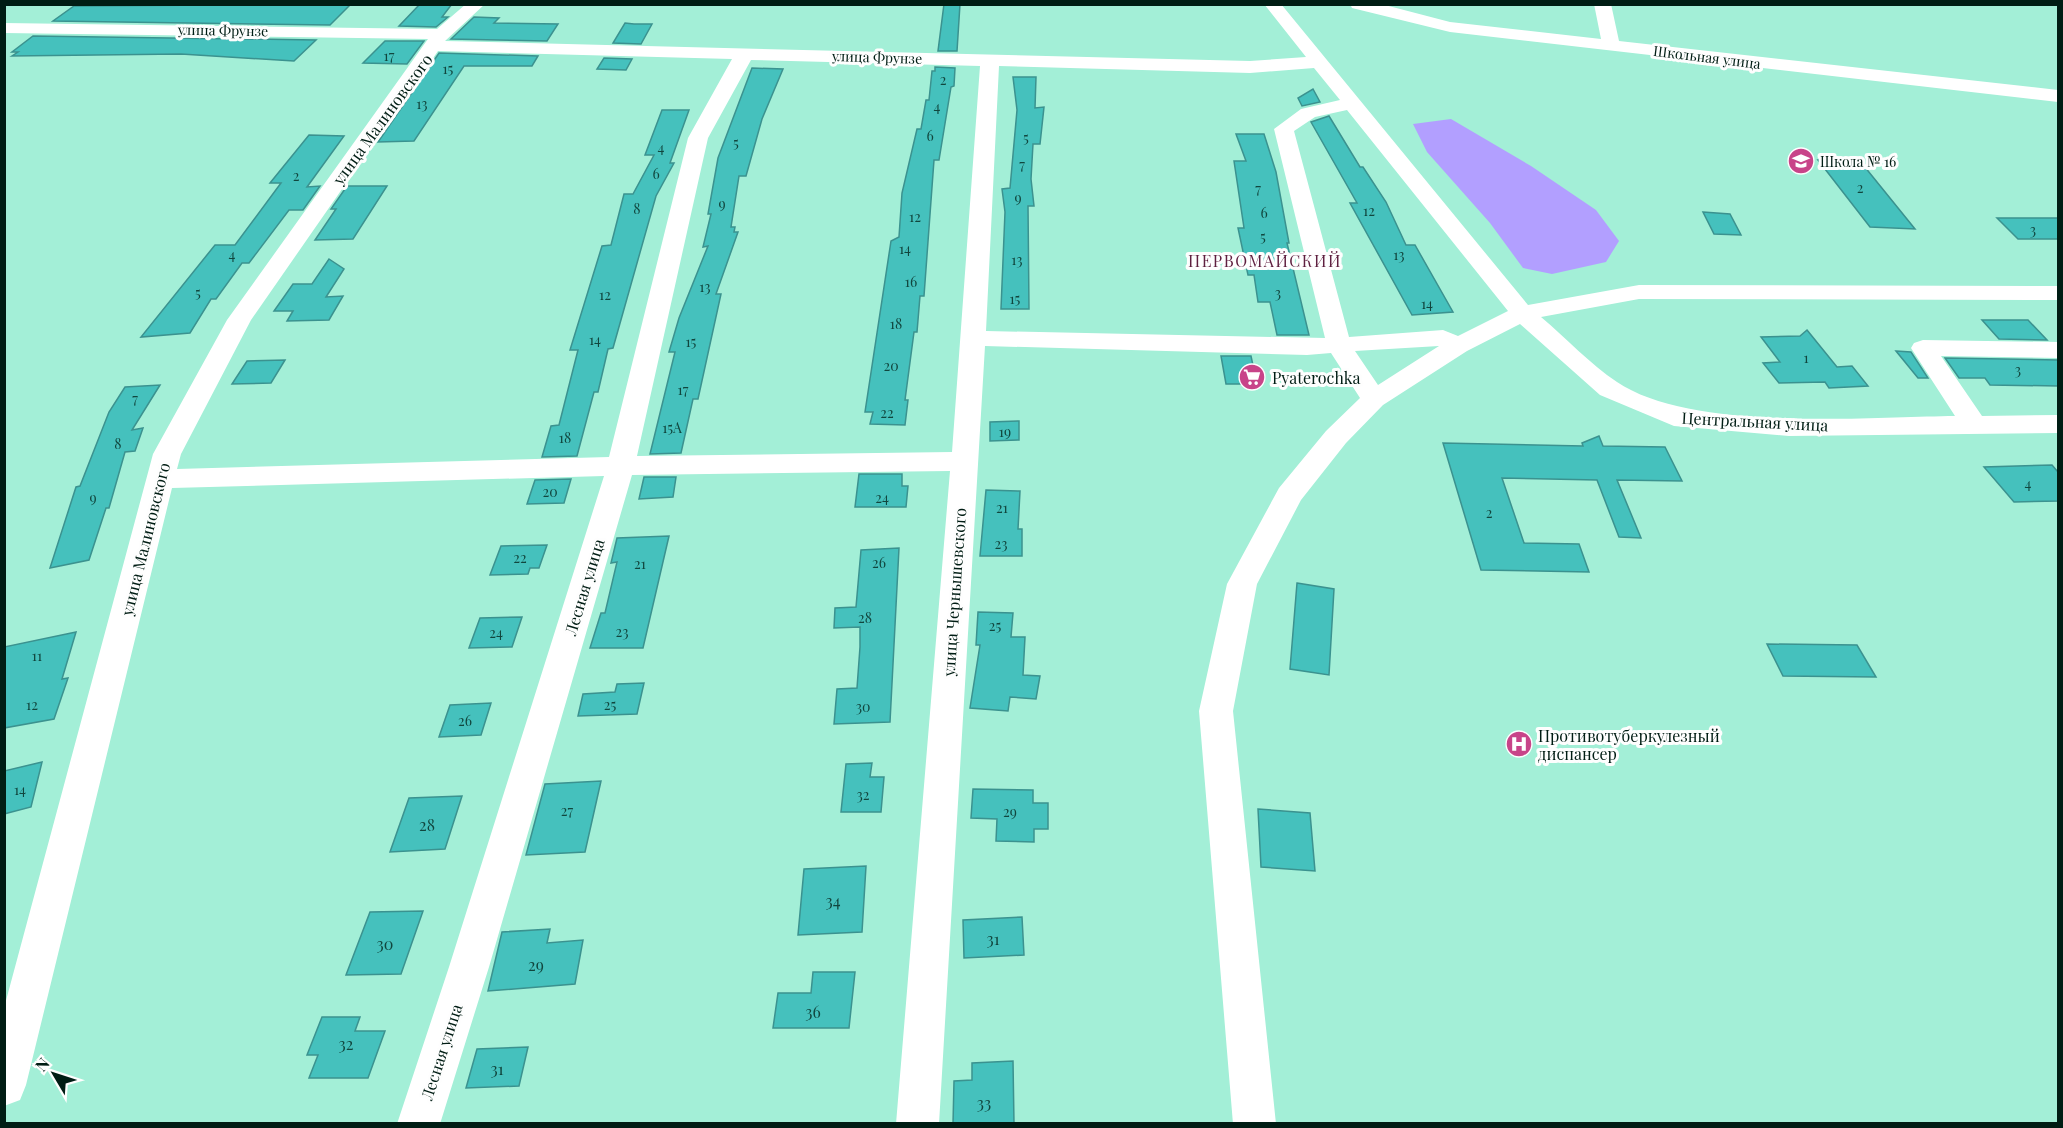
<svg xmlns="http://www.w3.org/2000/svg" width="2063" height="1128" viewBox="0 0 2063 1128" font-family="'Playfair Display',serif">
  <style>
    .water { fill: #b29fff }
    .building { fill: #45c1bd; stroke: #3b928f; stroke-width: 1.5 }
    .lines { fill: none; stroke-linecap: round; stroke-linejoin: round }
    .minor { fill: #fff; fill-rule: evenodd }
    .labels { text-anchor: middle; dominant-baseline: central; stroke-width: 6; stroke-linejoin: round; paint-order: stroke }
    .far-street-label { font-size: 14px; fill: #001d14; stroke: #fefefe }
    .number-label { font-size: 14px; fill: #11463e }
    .far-poi-label { font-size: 14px; fill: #001d14; stroke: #fefefe; text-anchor: start }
    .street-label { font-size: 16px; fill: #001d14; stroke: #fefefe }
    .far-quarter-label { font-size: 16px; letter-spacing: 1.5px; fill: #5e1f3f; stroke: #fefefe }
    .poi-label { font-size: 16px; fill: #001d14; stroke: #fefefe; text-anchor: start }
    .near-number-label { font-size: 16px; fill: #11463e }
  </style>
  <rect width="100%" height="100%" fill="#a3efd7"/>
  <!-- water -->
  <polygon class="water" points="1451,119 1531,166 1596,210 1619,241 1606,262 1552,274 1523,268 1490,223 1427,152 1413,124"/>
  <!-- building -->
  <g class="building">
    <polygon points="351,4 330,25 53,21 74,6"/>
    <polygon points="420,4 452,4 442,17 448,17 436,27 399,26"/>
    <polygon points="944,4 960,4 957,51 938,51"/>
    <polygon points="474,17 499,18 494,23 558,24 547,41 451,39"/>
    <polygon points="625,23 634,24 652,24 641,44 613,43"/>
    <polygon points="33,36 316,40 294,61 181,54 12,56 18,52 12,52"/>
    <polygon points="385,41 424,41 407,64 363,63"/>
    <polygon points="439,53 538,56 532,66 464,66 414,141 378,142"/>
    <polygon points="604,58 632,59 626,70 597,69"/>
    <polygon points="935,67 955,68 954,86 951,87 939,160 934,160 924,296 920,296 917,332 914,332 905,400 908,400 905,425 870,424 873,412 865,412 891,241 899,237 902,193 917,129 921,129 926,100 929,100 932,71 935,71"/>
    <polygon points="752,68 783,69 762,119 746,176 739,176 731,227 735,227 734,232 738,232 716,294 721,294 698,399 693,399 681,453 650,454 675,352 669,352 679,318 708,246 703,247 711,214 708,214 718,158"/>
    <polygon points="1013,77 1036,77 1035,108 1044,107 1040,144 1033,144 1031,179 1034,206 1028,206 1029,309 1001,309 1005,212 1002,189 1010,188 1017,110"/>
    <polygon points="1313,89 1320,102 1302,106 1298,98"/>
    <polygon points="662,110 689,110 670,163 674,163 656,196 613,348 608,349 598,392 594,392 577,456 542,457 551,426 559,425 578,350 570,350 602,246 611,245 624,194 633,194 654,155 645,155"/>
    <polygon points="1329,116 1360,167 1363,167 1386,202 1406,245 1415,245 1453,312 1412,315 1350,203 1357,203 1311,122"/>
    <polygon points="1236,134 1264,134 1276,172 1289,243 1287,243 1309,335 1277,335 1270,302 1258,302 1254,275 1248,275 1238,228 1244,228 1234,161 1246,161"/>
    <polygon points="309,135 344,136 307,187 320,186 303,210 289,210 249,263 242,263 216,299 211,299 190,333 141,337 215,245 235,245 281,183 270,183"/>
    <polygon points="1818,160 1860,161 1915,229 1870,227"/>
    <polygon points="347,186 387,186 353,239 315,240 336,209 331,209"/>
    <polygon points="1703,212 1730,214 1741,235 1714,234"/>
    <polygon points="1997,218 2058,218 2058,239 2018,239"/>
    <polygon points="329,259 344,269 326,297 343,296 329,320 287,321 293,311 274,311 293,284 312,284"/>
    <polygon points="1982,320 2028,320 2047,340 1999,339"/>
    <polygon points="1807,330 1837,367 1852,366 1868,386 1829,388 1825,382 1779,383 1763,363 1780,362 1761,337 1800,336"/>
    <polygon points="1896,351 1911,352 1928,378 1918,378"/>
    <polygon points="1221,356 1251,356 1257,384 1226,384"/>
    <polygon points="1945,358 2058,360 2058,386 1990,385 1985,378 1959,378"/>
    <polygon points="285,360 271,383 232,384 247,361"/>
    <polygon points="160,385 132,430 143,428 135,451 125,452 109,508 106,508 89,560 50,568 76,487 80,486 109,412 125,387"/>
    <polygon points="1019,421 1019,440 990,441 990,422"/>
    <polygon points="1599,436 1603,446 1665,447 1682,481 1617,480 1641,538 1619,537 1597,480 1502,478 1524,543 1579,544 1589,572 1481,570 1443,443 1583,446 1582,443"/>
    <polygon points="2052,465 2058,472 2058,501 2014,502 1984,467"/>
    <polygon points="859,474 902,474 902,486 908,486 906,507 855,507"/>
    <polygon points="644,477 676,477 673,497 639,499"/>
    <polygon points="571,479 564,503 527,504 535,480"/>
    <polygon points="986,490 1020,491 1018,529 1022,529 1022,556 980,556"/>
    <polygon points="669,536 643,648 590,648 601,613 605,613 617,562 611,563 617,538"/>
    <polygon points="547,545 539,568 530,568 528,574 490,575 501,546"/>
    <polygon points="899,548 890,722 834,724 837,689 857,688 860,647 860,627 834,628 835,608 856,607 861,550"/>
    <polygon points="1297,583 1334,589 1329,675 1290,669"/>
    <polygon points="978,612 1013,613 1011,637 1025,637 1023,675 1040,676 1036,699 1010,697 1008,711 970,708 980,645 976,645"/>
    <polygon points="522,617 512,647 469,648 480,618"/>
    <polygon points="76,632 62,679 68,678 54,719 4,728 4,647"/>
    <polygon points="1767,644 1857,645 1876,677 1783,676"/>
    <polygon points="644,683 637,714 578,716 583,694 615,692 617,684"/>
    <polygon points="491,703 481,735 439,737 450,705"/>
    <polygon points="42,762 31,807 4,814 4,771"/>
    <polygon points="872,763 870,777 884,777 881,812 841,812 846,764"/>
    <polygon points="601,781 585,852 526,855 545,784"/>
    <polygon points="973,789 1033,790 1033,803 1048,803 1048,829 1034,829 1034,842 996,841 997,819 971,818"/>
    <polygon points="462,796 445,849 390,852 409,798"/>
    <polygon points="1258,809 1310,813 1315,871 1261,867"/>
    <polygon points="866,866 862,932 798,935 804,869"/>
    <polygon points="423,911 401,974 346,975 370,912"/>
    <polygon points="1022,917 1024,955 964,958 963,920"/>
    <polygon points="550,929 547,943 583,940 575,984 488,991 502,932"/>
    <polygon points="813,972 855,972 849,1028 773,1028 778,993 811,993"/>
    <polygon points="322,1017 360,1017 355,1031 385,1031 368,1078 309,1078 318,1055 307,1055"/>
    <polygon points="528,1047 519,1086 466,1088 477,1049"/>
    <polygon points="1013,1061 1014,1124 953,1124 954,1081 972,1080 972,1063"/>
  </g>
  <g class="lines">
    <!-- minor -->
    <g class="minor">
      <path d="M466,4H485L445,41L1250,61L1306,57L1264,4H1281L1528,305L1639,285L2058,286V300L1639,299L1541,317C1566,338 1590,364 1617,382C1691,432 1866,417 1955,416L1911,348L1914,343L1923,340L2058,342V358L1941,356L1982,416L2058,415V433L1789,436L1674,426L1600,395L1520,324L1467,351L1383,405L1346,443L1301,500L1257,584L1233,711L1276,1124H1233L1199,711L1227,584L1279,488L1326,431L1360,398L1331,353L1307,355L985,346L939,1124H896L950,471L632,475L489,967L440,1124H397L449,967L604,476L172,488L26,1085L20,1100L4,1106V1008L153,454L227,320L428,39L4,33V23L437,29ZM438,51L732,59L688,138L609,457L177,469L181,454L251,320ZM751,60L980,66L952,452L637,456L708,138ZM999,66L1250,73L1314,68L1340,100L1301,109L1274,129L1325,338L986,331ZM1347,110L1508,311L1458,336L1443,330L1349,337L1294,131L1315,117ZM1439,346L1378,385L1355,351Z"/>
      <polygon points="1350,4 1381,4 1450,22 1601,39 1594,4 1611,4 1619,41 2058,90 2058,102 1450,32 1352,8"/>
    </g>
  </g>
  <!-- icons -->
  <defs>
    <symbol id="school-disc" viewBox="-11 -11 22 22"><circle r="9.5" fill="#c84489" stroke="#fefefe"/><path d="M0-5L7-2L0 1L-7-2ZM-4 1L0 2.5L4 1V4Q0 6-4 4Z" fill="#fff"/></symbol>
    <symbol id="supermarket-disc" viewBox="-11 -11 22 22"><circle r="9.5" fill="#c84489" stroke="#fefefe"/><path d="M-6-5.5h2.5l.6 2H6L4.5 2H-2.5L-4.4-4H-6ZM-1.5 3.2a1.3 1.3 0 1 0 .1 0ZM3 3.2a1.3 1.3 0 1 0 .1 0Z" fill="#fff"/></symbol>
    <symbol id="hospital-disc" viewBox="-11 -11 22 22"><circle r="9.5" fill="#c84489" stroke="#fefefe"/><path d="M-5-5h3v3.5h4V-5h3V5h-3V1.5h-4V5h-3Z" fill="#fff"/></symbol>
  </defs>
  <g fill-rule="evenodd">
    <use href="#school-disc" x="1786" y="146" width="30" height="30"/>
    <use href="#supermarket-disc" x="1237" y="362" width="30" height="30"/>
    <use href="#hospital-disc" x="1504" y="729" width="30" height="30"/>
  </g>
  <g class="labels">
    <!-- far-street labels -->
    <g class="far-street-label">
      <text transform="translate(223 30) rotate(1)">улица Фрунзе</text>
      <text transform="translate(877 57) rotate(2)">улица Фрунзе</text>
      <text transform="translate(1707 57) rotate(7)">Школьная улица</text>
    </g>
    <!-- number labels -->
    <g class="number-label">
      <text x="389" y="55">17</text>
      <text x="448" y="68">15</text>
      <text x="943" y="79">2</text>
      <text x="422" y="103">13</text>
      <text x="937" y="106">4</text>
      <text x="930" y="135">6</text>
      <text x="1026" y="137">5</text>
      <text x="736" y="142">5</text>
      <text x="661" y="147">4</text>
      <text x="1022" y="164">7</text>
      <text x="656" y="173">6</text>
      <text x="296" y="175">2</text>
      <text x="1860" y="187">2</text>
      <text x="1258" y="188">7</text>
      <text x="1018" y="197">9</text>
      <text x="722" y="203">9</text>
      <text x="637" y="208">8</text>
      <text x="1369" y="210">12</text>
      <text x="1264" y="212">6</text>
      <text x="915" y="216">12</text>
      <text x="2033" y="229">3</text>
      <text x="1263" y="236">5</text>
      <text x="905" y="248">14</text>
      <text x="232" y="254">4</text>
      <text x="1399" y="254">13</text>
      <text x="1017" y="259">13</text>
      <text x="911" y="281">16</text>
      <text x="705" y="286">13</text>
      <text x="198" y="292">5</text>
      <text x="1278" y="292">3</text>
      <text x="605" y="294">12</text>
      <text x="1015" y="298">15</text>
      <text x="1427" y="303">14</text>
      <text x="896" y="323">18</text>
      <text x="595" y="339">14</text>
      <text x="691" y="341">15</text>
      <text x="1806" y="357">1</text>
      <text x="891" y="365">20</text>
      <text x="2018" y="369">3</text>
      <text x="683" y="389">17</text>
      <text x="135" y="398">7</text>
      <text x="887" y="412">22</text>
      <text x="672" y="427">15А</text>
      <text x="1005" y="431">19</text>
      <text x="565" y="437">18</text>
      <text x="118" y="443">8</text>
      <text x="2028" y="483">4</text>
      <text x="550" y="491">20</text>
      <text x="93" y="497">9</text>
      <text x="882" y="497">24</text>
      <text x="1002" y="507">21</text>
      <text x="1489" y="512">2</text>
      <text x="1001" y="543">23</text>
      <text x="520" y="557">22</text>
      <text x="879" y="562">26</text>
      <text x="640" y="563">21</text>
      <text x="865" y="617">28</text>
      <text x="995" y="625">25</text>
      <text x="622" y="631">23</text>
      <text x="496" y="632">24</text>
      <text x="37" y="655">11</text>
      <text x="32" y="704">12</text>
      <text x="610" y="704">25</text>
      <text x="863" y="706">30</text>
      <text x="465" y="720">26</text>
      <text x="20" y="789">14</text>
      <text x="863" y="794">32</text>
      <text x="567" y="810">27</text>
      <text x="1010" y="811">29</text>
    </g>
    <!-- far-poi labels -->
    <g class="far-poi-label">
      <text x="1820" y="161">Школа № 16</text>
    </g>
    <!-- street labels -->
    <g class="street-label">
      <text transform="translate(382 119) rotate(-54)">улица Малиновского</text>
      <text transform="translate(1755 421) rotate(3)">Центральная улица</text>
      <text transform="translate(145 539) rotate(-76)">улица Малиновского</text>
      <text transform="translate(584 587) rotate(-73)">Лесная улица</text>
      <text transform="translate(954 592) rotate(-86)">улица Чернышевского</text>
      <text transform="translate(441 1052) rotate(-72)">Лесная улица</text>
    </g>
    <!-- far-quarter labels -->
    <g class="far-quarter-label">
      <text x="1265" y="260">ПЕРВОМАЙСКИЙ</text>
    </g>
    <!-- poi labels -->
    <g class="poi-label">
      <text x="1272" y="377">Pyaterochka</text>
      <text x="1538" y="735">Противотуберкулезный<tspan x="1538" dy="18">диспансер</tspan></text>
    </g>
    <!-- near-number labels -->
    <g class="near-number-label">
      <text x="427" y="824">28</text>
      <text x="833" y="900">34</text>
      <text x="993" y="938">31</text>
      <text x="385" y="943">30</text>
      <text x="536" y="964">29</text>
      <text x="813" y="1011">36</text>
      <text x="346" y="1043">32</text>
      <text x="497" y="1068">31</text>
      <text x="984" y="1102">33</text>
    </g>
  </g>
  <!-- border -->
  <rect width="2063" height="1128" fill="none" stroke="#001d14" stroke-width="12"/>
  <!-- north arrow -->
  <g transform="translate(54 1074) rotate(309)" stroke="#fefefe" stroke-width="4.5" paint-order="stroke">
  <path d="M0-4.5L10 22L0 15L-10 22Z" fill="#001d14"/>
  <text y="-9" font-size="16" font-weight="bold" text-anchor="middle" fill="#001d14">N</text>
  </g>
</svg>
